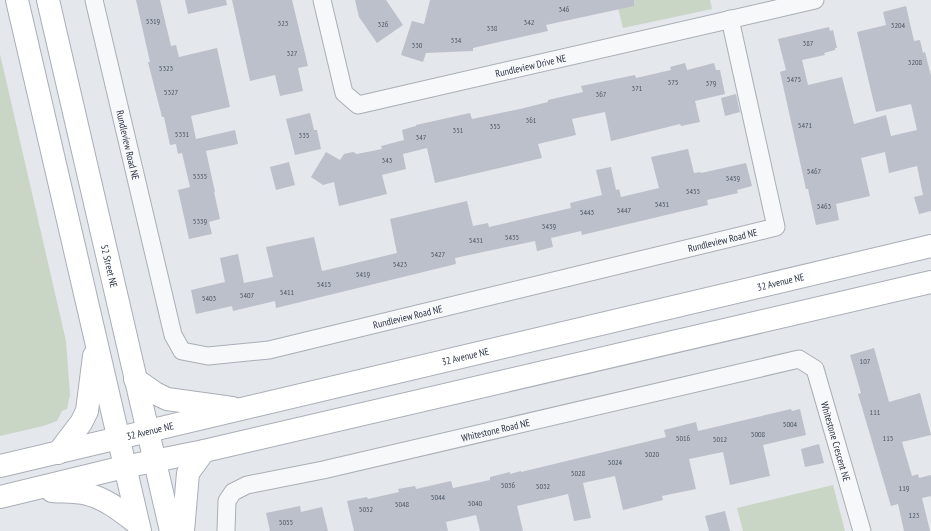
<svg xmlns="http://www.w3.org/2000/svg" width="931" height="531" viewBox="0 0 931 531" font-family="'PT Sans Narrow',sans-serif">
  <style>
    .green { fill: #c9d6c5 }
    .building { fill: #bbc0ca }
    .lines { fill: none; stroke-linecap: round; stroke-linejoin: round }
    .street-casing { stroke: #a9aeb7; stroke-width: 19 }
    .secondary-casing { stroke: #a9aeb7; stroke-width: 24 }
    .street { stroke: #f7f8fa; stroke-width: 17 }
    .secondary { stroke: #fff; stroke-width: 22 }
    .labels { text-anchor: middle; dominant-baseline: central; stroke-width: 4; stroke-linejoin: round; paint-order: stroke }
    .number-label { font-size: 8px; fill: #4f5766 }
    .street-label { font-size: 10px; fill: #2b3445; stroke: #f4f6f9 }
  </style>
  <rect width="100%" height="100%" fill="#e4e7ec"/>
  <!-- green -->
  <g class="green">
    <polygon points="616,0 710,0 712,9 623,28"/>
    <polygon points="0,54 66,341 70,395 67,409 62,411 57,421 43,426 0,436"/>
    <polygon points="833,485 845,531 743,531 737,508"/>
  </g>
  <!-- building -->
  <g class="building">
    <polygon points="136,0 160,0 171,46 176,45 179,57 217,48 230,107 191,116 196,139 235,130 238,144 206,151 215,192 214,192 220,219 209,222 212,234 189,239 178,190 190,187 182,153 178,154 176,144 170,145 164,117 162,117 148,62 150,62"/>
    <polygon points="185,0 226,0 227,5 188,14"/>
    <polygon points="232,0 292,0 308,66 298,68 303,91 280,96 275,75 250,81"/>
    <polygon points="355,0 386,0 403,25 377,43 359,17"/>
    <polygon points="430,0 634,0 634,6 546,25 548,31 473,48 473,51 426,53 423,62 401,55 412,21 424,24"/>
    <polygon points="906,6 914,41 920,40 923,53 925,52 931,76 931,211 919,214 914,197 923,195 917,166 889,173 885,152 861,158 870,196 836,204 839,220 816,225 808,189 806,189 780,72 786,70 778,39 829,27 830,31 833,30 837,48 835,48 835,50 824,53 825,55 802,60 808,85 842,77 854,124 886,115 891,136 917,130 911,104 876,112 857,32 886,25 883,12"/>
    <polygon points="685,63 687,70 714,63 716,70 720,70 725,94 695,101 700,122 681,126 680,124 611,141 605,112 572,119 576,135 538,144 542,158 435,183 427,148 403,154 406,169 382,175 387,194 339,206 334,182 323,185 311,177 326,152 340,160 344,154 353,152 357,154 382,149 381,146 404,140 402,130 416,126 416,125 470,113 472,119 520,109 548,102 548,100 583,92 581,86 635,75 636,78 671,70 670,67"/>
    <polygon points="736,94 740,112 725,116 721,98"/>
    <polygon points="310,113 314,130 317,130 321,149 295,155 286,119"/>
    <polygon points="688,149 694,173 700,172 701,173 746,163 752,186 737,190 738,193 707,200 708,205 582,235 581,231 551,238 553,247 537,251 535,241 455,258 456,264 276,308 275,301 233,311 232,306 196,314 191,290 225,282 220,258 238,254 244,283 273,277 266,247 314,237 322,271 339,267 397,253 390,219 467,201 473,226 488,223 489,227 571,208 570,203 602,195 596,170 611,167 616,190 619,189 621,197 659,188 651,157"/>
    <polygon points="289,162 295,185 276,190 270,167"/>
    <polygon points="874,348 889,402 920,393 931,435 902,442 912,476 918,474 919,478 931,475 931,496 922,498 930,531 904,531 898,504 891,506 858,394 861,393 850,355"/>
    <polygon points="791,409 792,411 800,409 806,435 763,445 770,476 730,485 723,452 689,459 696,489 662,496 663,500 623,510 615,476 583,483 591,518 574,521 568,494 517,506 523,531 480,531 476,515 446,522 448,531 354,531 347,501 367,497 368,499 399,492 398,489 415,486 416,489 451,481 453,488 490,480 490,477 510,472 510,474 521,471 521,472 666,437 664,430 696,422 698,431"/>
    <polygon points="819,444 824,463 805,467 801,449"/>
    <polygon points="300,506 301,512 322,507 328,531 270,531 266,513"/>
    <polygon points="725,511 730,531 709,531 705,516"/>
  </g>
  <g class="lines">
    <defs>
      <g id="street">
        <path id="s1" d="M94,0L173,335L182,351L208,356L269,350L776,227L730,19"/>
        <path id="s2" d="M322,0L344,93L358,105L815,0"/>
        <path id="s3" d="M226,531L227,501L233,492L247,485L323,470L799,359L815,369L862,531"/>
      </g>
      <g id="secondary">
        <polyline points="17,0 140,531"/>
        <path id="s4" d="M48,0L171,531"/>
        <polyline points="135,379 155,393 167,399 232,408"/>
        <polyline points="58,453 81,423 87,411 94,356"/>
        <path id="s5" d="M0,466L931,246"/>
        <path d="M52,491C63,492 76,491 87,494C107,499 122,512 138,524"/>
        <polyline points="0,497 124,467 204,451 931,282"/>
        <polyline points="183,531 188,473 204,451"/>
      </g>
    </defs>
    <!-- street casing -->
    <use href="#street" class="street-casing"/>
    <!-- secondary casing -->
    <use href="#secondary" class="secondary-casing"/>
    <!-- street -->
    <use href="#street" class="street"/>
    <!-- secondary -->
    <use href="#secondary" class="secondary"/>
  </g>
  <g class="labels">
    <!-- number labels -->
    <g class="number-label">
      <text x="564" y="9">346</text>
      <text x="153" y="21">5319</text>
      <text x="529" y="22">342</text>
      <text x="283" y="23">323</text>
      <text x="383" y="24">326</text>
      <text x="898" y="25">3204</text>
      <text x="492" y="28">338</text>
      <text x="456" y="40">334</text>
      <text x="808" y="43">387</text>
      <text x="417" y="45">330</text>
      <text x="292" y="53">327</text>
      <text x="915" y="62">3208</text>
      <text x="166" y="68">5323</text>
      <text x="794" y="79">5475</text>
      <text x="673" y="82">375</text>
      <text x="711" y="83">379</text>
      <text x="637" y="88">371</text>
      <text x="171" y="92">5327</text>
      <text x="601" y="94">367</text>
      <text x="531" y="120">361</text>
      <text x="805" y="125">5471</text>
      <text x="495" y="126">355</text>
      <text x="458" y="130">351</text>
      <text x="182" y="134">5331</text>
      <text x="304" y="135">335</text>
      <text x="421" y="137">347</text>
      <text x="387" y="160">343</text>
      <text x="814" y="171">5467</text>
      <text x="200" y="176">5335</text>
      <text x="733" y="178">5459</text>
      <text x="693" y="191">5455</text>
      <text x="662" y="204">5451</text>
      <text x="824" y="206">5463</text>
      <text x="624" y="210">5447</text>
      <text x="587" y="212">5443</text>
      <text x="200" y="221">5339</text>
      <text x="549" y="226">5439</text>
      <text x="512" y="237">5435</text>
      <text x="476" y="240">5431</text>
      <text x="438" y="254">5427</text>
      <text x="400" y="264">5423</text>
      <text x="363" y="274">5419</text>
      <text x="324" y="284">5415</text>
      <text x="287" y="292">5411</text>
      <text x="247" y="295">5407</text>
      <text x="209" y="298">5403</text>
      <text x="865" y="361">107</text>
      <text x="875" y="412">111</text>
      <text x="790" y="424">5004</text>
      <text x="758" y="434">5008</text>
      <text x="683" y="438">5016</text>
      <text x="888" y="438">115</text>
      <text x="720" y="439">5012</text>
      <text x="652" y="454">5020</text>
      <text x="615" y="462">5024</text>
      <text x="578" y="473">5028</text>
      <text x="508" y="485">5036</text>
      <text x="543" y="486">5032</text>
      <text x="904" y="488">119</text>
      <text x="438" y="497">5044</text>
      <text x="475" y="503">5040</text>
      <text x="402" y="504">5048</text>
      <text x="366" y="509">5052</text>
      <text x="914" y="515">123</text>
      <text x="286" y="522">5055</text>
    </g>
    <!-- street labels -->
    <g class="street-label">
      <text stroke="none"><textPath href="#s2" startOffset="291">Rundleview Drive NE</textPath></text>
      <text stroke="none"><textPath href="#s1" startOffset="149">Rundleview Road NE</textPath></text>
      <text stroke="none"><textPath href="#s1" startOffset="917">Rundleview Road NE</textPath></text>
      <text stroke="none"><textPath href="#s4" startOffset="273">52 Street NE</textPath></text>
      <text stroke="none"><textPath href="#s5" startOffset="802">32 Avenue NE</textPath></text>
      <text stroke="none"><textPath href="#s1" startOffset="593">Rundleview Road NE</textPath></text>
      <text stroke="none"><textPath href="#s5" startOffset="478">32 Avenue NE</textPath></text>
      <text stroke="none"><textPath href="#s3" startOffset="311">Whitestone Road NE</textPath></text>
      <text stroke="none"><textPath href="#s5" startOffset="154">32 Avenue NE</textPath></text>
      <text stroke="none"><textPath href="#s3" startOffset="717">Whitestone Crescent NE</textPath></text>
    </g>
  </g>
</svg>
